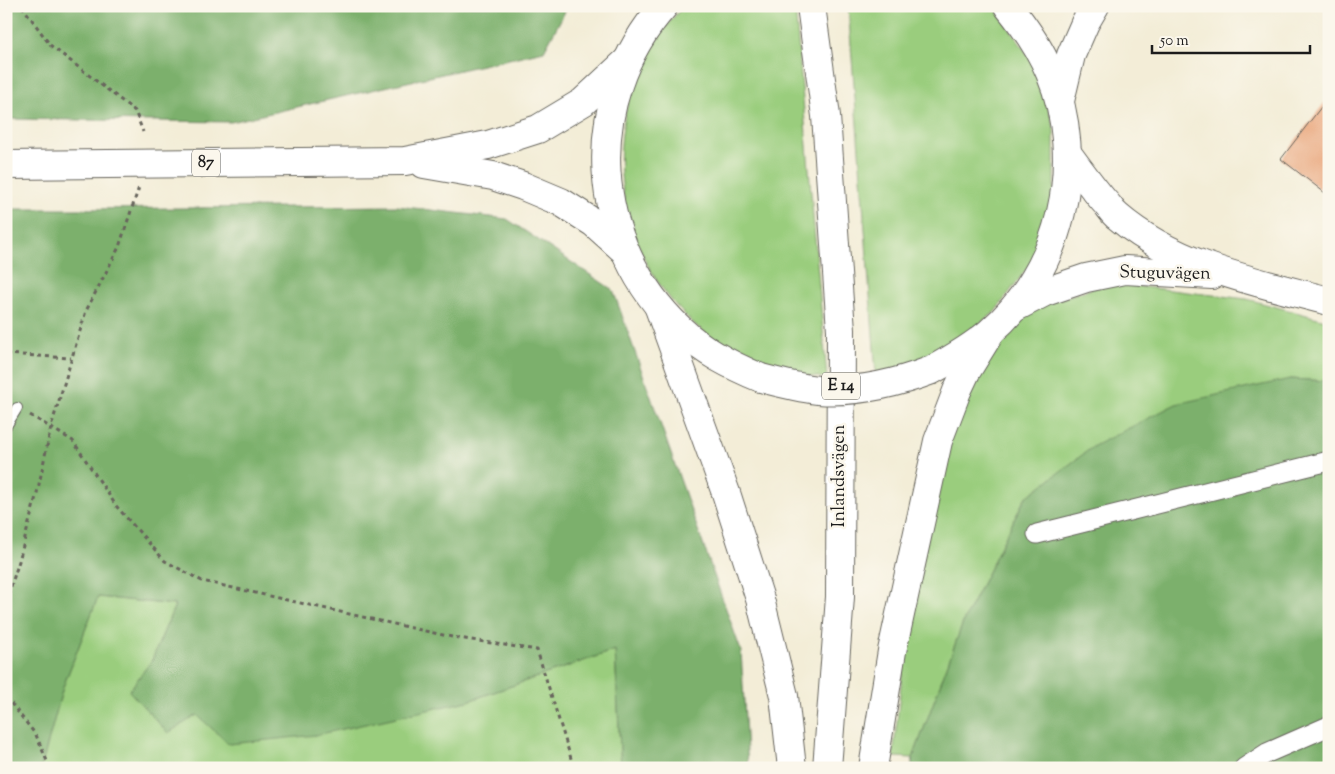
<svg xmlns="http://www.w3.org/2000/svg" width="1335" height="774" viewBox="0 0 1335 774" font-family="'Sorts Mill Goudy',serif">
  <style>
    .green { fill: #9acd7d; stroke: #5b744c }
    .forest { fill: #7bb06c; stroke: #4c6644 }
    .building { fill: #e79c6e }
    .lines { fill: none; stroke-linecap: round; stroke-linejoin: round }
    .lane-casing { stroke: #67655d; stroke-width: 12 }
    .street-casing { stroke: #67655d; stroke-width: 21 }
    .secondary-casing { stroke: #67655d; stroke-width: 30 }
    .primary-casing { stroke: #67655d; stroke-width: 30 }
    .highway-casing { stroke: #67655d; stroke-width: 30 }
    .path { stroke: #67655d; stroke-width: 3; stroke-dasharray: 4 4; stroke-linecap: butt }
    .lane { stroke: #fff; stroke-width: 10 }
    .street { stroke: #fff; stroke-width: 19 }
    .secondary { stroke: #fff; stroke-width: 28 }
    .primary { stroke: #fff; stroke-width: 28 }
    .highway { stroke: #fff; stroke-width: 28 }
    .highway-bridge-casing { stroke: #67655d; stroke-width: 30; stroke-linecap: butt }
    .highway-bridge { stroke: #fff; stroke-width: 28 }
    .labels { text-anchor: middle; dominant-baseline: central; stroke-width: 5; stroke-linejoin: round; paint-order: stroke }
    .shield { fill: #fbf7ec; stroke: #5f5e5a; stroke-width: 1 }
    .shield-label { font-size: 16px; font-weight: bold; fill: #1c1c1c }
    .street-label { font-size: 18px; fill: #1c1c1c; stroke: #fbf7ec }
  </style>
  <rect width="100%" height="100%" fill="#fbf7ec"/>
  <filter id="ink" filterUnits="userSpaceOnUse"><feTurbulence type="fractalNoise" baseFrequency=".02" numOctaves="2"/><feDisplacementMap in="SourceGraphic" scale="10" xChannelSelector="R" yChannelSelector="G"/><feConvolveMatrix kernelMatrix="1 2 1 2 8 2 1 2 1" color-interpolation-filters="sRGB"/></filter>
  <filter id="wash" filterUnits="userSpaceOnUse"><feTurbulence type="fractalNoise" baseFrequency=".0096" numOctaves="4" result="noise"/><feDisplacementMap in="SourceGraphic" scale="20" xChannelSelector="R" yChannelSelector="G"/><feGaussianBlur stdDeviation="1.12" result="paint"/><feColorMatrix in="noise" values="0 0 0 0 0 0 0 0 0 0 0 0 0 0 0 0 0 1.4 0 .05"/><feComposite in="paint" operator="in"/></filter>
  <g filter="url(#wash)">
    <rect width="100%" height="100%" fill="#f3edd7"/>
    <!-- green -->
    <g class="green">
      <path d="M684,6H795L827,378C816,377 805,376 794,374C762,366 731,353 705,333C621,267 595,147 648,54C658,37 670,20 684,6Z"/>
      <polygon points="848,6 993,6 1034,63 1054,127 1054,195 1034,259 994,313 940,353 876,375"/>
      <polygon points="1110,283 1247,299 1329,321 1329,381 1290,379 1025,498 964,620 913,758 893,757 905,649 945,447 965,396 1014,326 1039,305"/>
      <polygon points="98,597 175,605 152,660 129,691 197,715 468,701 615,650 621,768 41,768 63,687"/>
    </g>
    <!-- forest -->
    <g class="forest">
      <polygon points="6,6 568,6 544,51 231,122 6,119"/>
      <polygon points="397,206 507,219 613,290 741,651 748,768 621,768 615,650 468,701 316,735 229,744 197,715 168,733 129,691 152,660 175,605 98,597 63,687 41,768 6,768 6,209 75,209"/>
      <polygon points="1290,379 1329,381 1329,768 911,768 913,758 964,620 1025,498 1094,446 1176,404"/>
    </g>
    <g id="blocks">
      <!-- building -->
      <polygon class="building" points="1325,102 1329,105 1329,196 1281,159"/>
    </g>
  </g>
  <g filter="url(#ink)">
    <use href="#blocks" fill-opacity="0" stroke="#67655d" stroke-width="1"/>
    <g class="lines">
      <defs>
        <polyline id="lane" points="6,426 17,408"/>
        <g id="street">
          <polyline points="1037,534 1329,461"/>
          <polyline points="1244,768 1267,753 1329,726"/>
        </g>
        <g id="secondary">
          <polyline points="1060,101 1071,55 1085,23 1095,6"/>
          <path d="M1067,153C1079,169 1091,186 1104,201C1109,206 1112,212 1117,216C1175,266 1256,282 1329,301"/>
          <polyline points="1014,308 1045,292 1086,278 1125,270 1212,275"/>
        </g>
        <g id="primary">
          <polyline points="424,164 493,176 523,186 561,202 594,223 623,249"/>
          <polyline points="6,165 405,161 488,145 538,129 583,102 627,61"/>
        </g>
        <g id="highway">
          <path d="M664,6C580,100 589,244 681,330C704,352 732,366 761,378"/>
          <polyline points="811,6 826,116 841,330 840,597 827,768"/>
          <polyline points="659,308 726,493 760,599 784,696 792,768"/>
          <path d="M932,370C952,359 971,348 989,333C1062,271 1087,162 1050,73C1040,48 1025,27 1008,6"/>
          <polyline points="873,768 892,651 938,441 957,391 966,372 990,333"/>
        </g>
      </defs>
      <!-- lane casing -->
      <use href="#lane" class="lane-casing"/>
      <!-- street casing -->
      <use href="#street" class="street-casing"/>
      <!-- secondary casing -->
      <use href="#secondary" class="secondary-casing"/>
      <!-- primary casing -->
      <use href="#primary" class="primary-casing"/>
      <!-- highway casing -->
      <use href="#highway" class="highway-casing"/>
      <!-- path -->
      <g class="path">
        <polyline points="22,6 50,45 135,111 143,132"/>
        <polyline points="6,354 71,358"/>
        <polyline points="30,415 73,441 117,507 165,561 202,581 452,637 537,650 574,768"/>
        <polyline points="6,602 19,561 38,489 51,427 86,311 119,247 139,187"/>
        <polyline points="6,697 36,735 50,768"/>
      </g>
      <!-- lane -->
      <use href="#lane" class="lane"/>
      <!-- street -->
      <use href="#street" class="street"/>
      <!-- secondary -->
      <use href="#secondary" class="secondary"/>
      <!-- primary -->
      <use href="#primary" class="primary"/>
      <!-- highway -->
      <use href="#highway" class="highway"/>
      <defs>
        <path id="highway-bridge" d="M761,378C780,383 799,388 818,390C858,393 895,384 932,370"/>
      </defs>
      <!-- highway-bridge casing -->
      <use href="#highway-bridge" class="highway-bridge-casing"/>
      <!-- highway-bridge -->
      <use href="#highway-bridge" class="highway-bridge"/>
    </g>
  </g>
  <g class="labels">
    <!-- shield labels -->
    <g class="shield">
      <rect x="192" y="149.5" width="28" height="27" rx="4"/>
      <rect x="822" y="372.5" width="38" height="27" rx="4"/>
    </g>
    <g class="shield-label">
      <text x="206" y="163">87</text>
      <text x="841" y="386">E 14</text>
    </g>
    <!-- street labels -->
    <g class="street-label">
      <text transform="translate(1165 274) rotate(1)">Stuguvägen</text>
      <text transform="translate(840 476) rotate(-90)">Inlandsvägen</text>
    </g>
  </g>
  <!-- margin -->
  <rect width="1335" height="774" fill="none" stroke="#fbf7ec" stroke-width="25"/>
  <!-- scale -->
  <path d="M1152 45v8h158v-8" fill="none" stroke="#1c1c1c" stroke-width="2.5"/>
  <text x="1160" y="45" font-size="15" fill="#1c1c1c" stroke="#fbf7ec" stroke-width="4" paint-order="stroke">50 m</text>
</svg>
